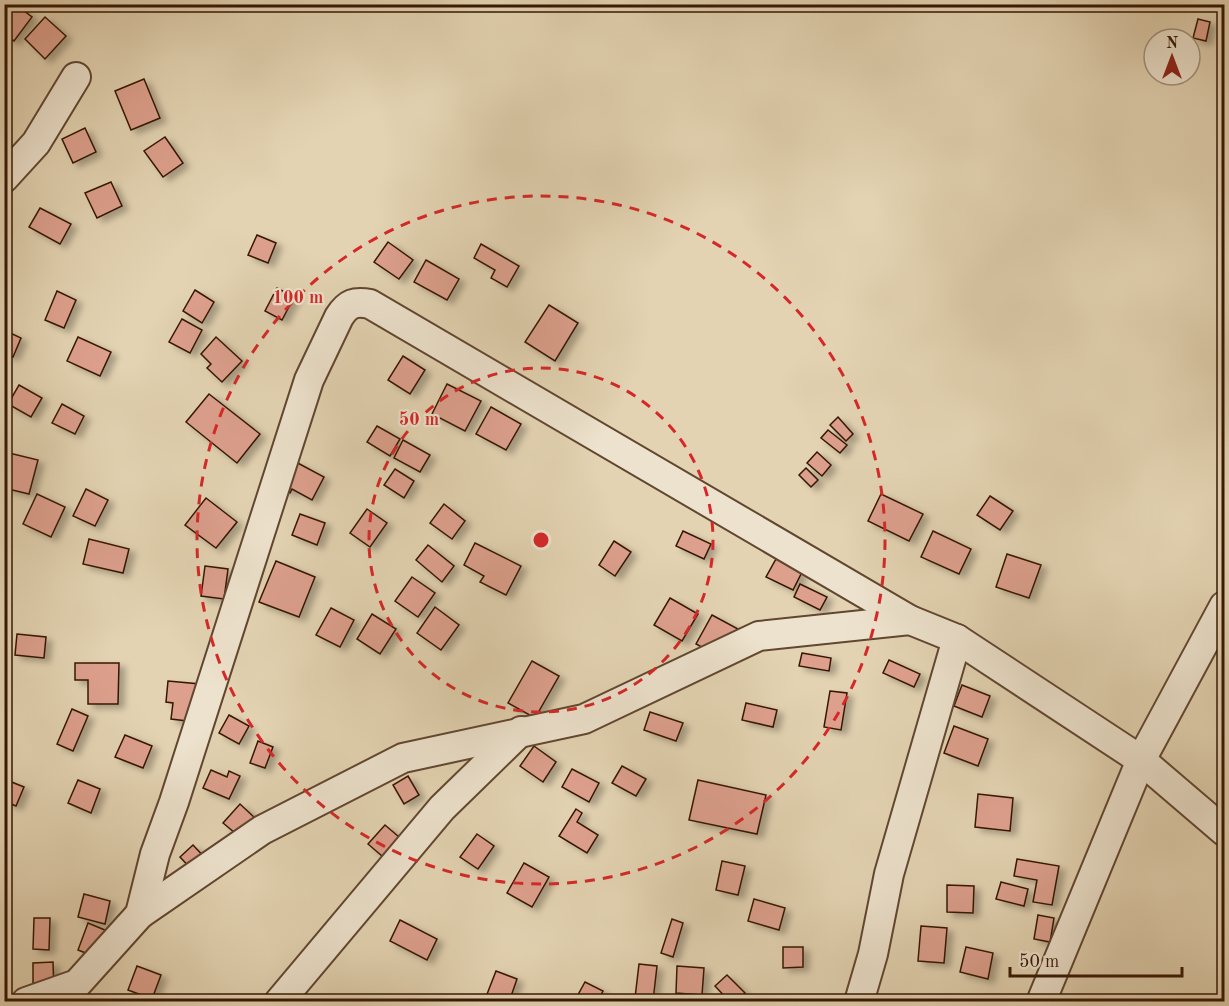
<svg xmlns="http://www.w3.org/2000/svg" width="1229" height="1006" viewBox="0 0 1229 1006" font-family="'Old Standard TT',serif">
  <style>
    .building { fill: #dda08d; stroke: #361705; stroke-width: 1.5; filter: url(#shadow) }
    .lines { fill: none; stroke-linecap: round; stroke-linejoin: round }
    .minor-casing { stroke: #614630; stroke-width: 32 }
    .minor { stroke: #ede2cd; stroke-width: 28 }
    .ring { fill: none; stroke: #d62828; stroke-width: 3; stroke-dasharray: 10 8 }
    .centre { fill: #d62828; stroke: #ede2cd; stroke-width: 3 }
    .ring-label { font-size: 18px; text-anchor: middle; font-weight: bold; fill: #d62828; stroke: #ede2cd; stroke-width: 4.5; stroke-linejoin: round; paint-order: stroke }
  </style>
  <defs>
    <filter id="shadow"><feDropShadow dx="6" dy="4" stdDeviation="3" flood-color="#0004"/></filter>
  </defs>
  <rect width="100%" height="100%" fill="#e3d3b2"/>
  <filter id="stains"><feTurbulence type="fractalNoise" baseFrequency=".00333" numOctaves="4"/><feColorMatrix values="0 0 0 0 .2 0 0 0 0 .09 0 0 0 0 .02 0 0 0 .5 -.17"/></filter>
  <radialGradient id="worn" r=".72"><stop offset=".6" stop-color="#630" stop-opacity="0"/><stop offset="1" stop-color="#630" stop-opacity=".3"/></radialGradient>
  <!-- building -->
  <g class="building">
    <polygon points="6,4 15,4 32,17 14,41 4,35 4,26 8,20 4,18"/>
    <polygon points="45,17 66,36 45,59 25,39"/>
    <polygon points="1198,19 1210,22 1206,41 1193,38"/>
    <polygon points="144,79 160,118 131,130 115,91"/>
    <polygon points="85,128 96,152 73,163 62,139"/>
    <polygon points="165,137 183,163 163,177 144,151"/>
    <polygon points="111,182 122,206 97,218 85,193"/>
    <polygon points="40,208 71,224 60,244 29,227"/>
    <polygon points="257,235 276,243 268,263 248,255"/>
    <polygon points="388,242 413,260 399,279 374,262"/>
    <polygon points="481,244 519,266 507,287 491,278 495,270 474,258"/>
    <polygon points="426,260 459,279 447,300 414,282"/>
    <polygon points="277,288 294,297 282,320 265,311"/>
    <polygon points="195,290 214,302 202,323 183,311"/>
    <polygon points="57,291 76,300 64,328 45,320"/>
    <polygon points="549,305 578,323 555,361 525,342"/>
    <polygon points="182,319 202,330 190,353 169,342"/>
    <polygon points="4,330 21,338 13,357 4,353"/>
    <polygon points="78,337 111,352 100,376 67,361"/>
    <polygon points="216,337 242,361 222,382 207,368 211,364 201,354"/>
    <polygon points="403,356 425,370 410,394 388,380"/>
    <polygon points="447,384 481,401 465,431 432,414"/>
    <polygon points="19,385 42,398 31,417 8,404"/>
    <polygon points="209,394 260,434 237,463 186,422"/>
    <polygon points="62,404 84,416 75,434 52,423"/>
    <polygon points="491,407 521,424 506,450 476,434"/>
    <polygon points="838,417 853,434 846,441 830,425"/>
    <polygon points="377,426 400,439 390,456 367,442"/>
    <polygon points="828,430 847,445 840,453 821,438"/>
    <polygon points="403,440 430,455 420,472 394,458"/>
    <polygon points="817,452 831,465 822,476 807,463"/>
    <polygon points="9,453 38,460 29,494 4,488"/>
    <polygon points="294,461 324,477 312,500 292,489 290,493 280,487"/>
    <polygon points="806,468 818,480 811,487 799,475"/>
    <polygon points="395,469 414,481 404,498 384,485"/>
    <polygon points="86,489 108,500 95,526 73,516"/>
    <polygon points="37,494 65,507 51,537 23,524"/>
    <polygon points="881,494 923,514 909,541 868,521"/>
    <polygon points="990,496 1013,511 1000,530 977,515"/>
    <polygon points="206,498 237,522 216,548 185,525"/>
    <polygon points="444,504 465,521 452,539 430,523"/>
    <polygon points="367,509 387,523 370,547 350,533"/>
    <polygon points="300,514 325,523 317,545 292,535"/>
    <polygon points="683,531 711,544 704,559 676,546"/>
    <polygon points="933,531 971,549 959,574 921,557"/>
    <polygon points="89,539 129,549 123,573 83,564"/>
    <polygon points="614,541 631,552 615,576 599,565"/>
    <polygon points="475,543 521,566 506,595 480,582 484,576 464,565"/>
    <polygon points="428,545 454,566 442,582 416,560"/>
    <polygon points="1007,554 1041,565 1029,598 996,587"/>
    <polygon points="776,559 802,572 793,590 766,577"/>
    <polygon points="276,561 315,577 299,617 259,602"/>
    <polygon points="205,566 228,569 224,599 201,596"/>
    <polygon points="412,577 435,593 418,617 395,601"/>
    <polygon points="800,584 827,597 820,610 794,597"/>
    <polygon points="670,598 698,614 682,641 654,625"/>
    <polygon points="435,607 459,625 441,650 417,633"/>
    <polygon points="331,608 354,620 340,647 316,635"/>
    <polygon points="372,614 396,629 380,654 357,639"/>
    <polygon points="712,615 738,629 722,658 696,644"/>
    <polygon points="17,634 46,637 44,658 15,655"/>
    <polygon points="802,653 831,658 829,671 799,666"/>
    <polygon points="889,660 920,674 914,687 883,673"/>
    <polygon points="532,661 559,676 535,718 508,703"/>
    <polygon points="75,663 119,663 118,704 88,704 88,680 75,680"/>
    <polygon points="168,681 200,684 196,722 171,719 173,703 166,702"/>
    <polygon points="962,685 990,696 982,717 954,706"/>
    <polygon points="830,691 847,693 841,730 824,727"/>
    <polygon points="746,703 777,710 773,727 742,720"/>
    <polygon points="72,709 88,716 73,751 57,744"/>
    <polygon points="650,712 683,723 676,741 644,730"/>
    <polygon points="229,715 249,726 239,744 219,733"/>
    <polygon points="954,726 988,739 978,766 944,753"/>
    <polygon points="125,735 152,746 143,768 115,757"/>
    <polygon points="258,741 273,747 265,768 250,763"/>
    <polygon points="534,746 556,762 543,782 520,766"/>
    <polygon points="622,766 646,779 636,796 612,783"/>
    <polygon points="572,769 599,783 589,802 562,787"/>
    <polygon points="211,770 227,777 229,771 240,776 229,799 203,788"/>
    <polygon points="408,776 419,795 404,804 393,785"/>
    <polygon points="4,779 24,787 16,806 4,801"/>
    <polygon points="78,780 100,789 91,813 68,803"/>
    <polygon points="698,780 766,795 757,834 689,820"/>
    <polygon points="978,794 1013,798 1010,831 975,827"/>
    <polygon points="240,804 256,819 240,837 223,823"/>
    <polygon points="576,809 582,813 577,822 598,835 587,853 559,836"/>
    <polygon points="385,825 399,837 382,856 368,844"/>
    <polygon points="477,834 494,846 478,869 460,857"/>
    <polygon points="193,845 207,860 194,872 180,857"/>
    <polygon points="1017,859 1059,866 1052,905 1033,902 1037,880 1014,876"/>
    <polygon points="722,861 745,866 738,895 716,890"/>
    <polygon points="524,863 549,877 532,907 507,893"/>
    <polygon points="1001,882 1028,889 1024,906 996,899"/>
    <polygon points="947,885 974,886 973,913 947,912"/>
    <polygon points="84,894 110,901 105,924 78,917"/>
    <polygon points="754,899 785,908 779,930 748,921"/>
    <polygon points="1038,915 1054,918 1050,942 1034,939"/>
    <polygon points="34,918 50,918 49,950 33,949"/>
    <polygon points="672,919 683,923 673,957 661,953"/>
    <polygon points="400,920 437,939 427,960 390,941"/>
    <polygon points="88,923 112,933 101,959 78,950"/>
    <polygon points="921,926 947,928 944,963 918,961"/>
    <polygon points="783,947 803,947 803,967 783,968"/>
    <polygon points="966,947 993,953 988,979 960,972"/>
    <polygon points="53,962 54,994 33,994 33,963"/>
    <polygon points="639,964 657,966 653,1001 635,998"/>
    <polygon points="137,966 161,975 152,999 128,990"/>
    <polygon points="677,966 704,968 702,995 676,993"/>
    <polygon points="496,971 517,979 509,1002 484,1002"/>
    <polygon points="727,975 745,993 736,1002 730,1002 715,986"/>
    <polygon points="585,982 603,991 597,1002 574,1002"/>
  </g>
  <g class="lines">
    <defs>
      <g id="minor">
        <polyline points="4,178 36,143 76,77"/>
        <path d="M140,914L155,854L174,802L309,380L339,317C348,303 355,301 370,304L910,620L957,639L1141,760L1224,831"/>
        <polyline points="26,1002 77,984 140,914 262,830 403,758 584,719 759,636 910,620"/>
        <polyline points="279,1002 442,808 521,731"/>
        <polyline points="859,1002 873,954 889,874 957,639"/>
        <polyline points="1041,1002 1141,760 1224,606"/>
      </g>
    </defs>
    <!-- minor casing -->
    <use href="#minor" class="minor-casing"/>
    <!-- minor -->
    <use href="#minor" class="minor"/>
  </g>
  <!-- distance rings -->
  <g class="ring">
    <circle cx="541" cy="540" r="172"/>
    <circle cx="541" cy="540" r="344"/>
  </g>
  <circle cx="541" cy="540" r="9" class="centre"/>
  <g class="ring-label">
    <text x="298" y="303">100 m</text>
    <text x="419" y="425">50 m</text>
  </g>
  <!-- margin -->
  <rect width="1229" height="1006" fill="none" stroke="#e3d3b2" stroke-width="24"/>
  <rect x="6" y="6" width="1217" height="994" fill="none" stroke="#361705" stroke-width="3"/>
  <rect x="12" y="12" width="1205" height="982" fill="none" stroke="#361705" stroke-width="1.5"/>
  <!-- north arrow -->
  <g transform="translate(1172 57)"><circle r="28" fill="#ede2cd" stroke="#a4917d" stroke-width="1.5"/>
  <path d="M0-4.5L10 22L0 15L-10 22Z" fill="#8f2418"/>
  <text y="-9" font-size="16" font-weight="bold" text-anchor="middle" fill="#361705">N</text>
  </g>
  <!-- scale -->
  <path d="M1010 967v9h172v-9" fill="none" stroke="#361705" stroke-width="3"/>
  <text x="1019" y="967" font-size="18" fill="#361705" stroke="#ede2cd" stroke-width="4.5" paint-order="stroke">50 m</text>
  <rect width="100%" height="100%" filter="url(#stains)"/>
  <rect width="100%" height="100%" fill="url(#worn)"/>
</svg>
